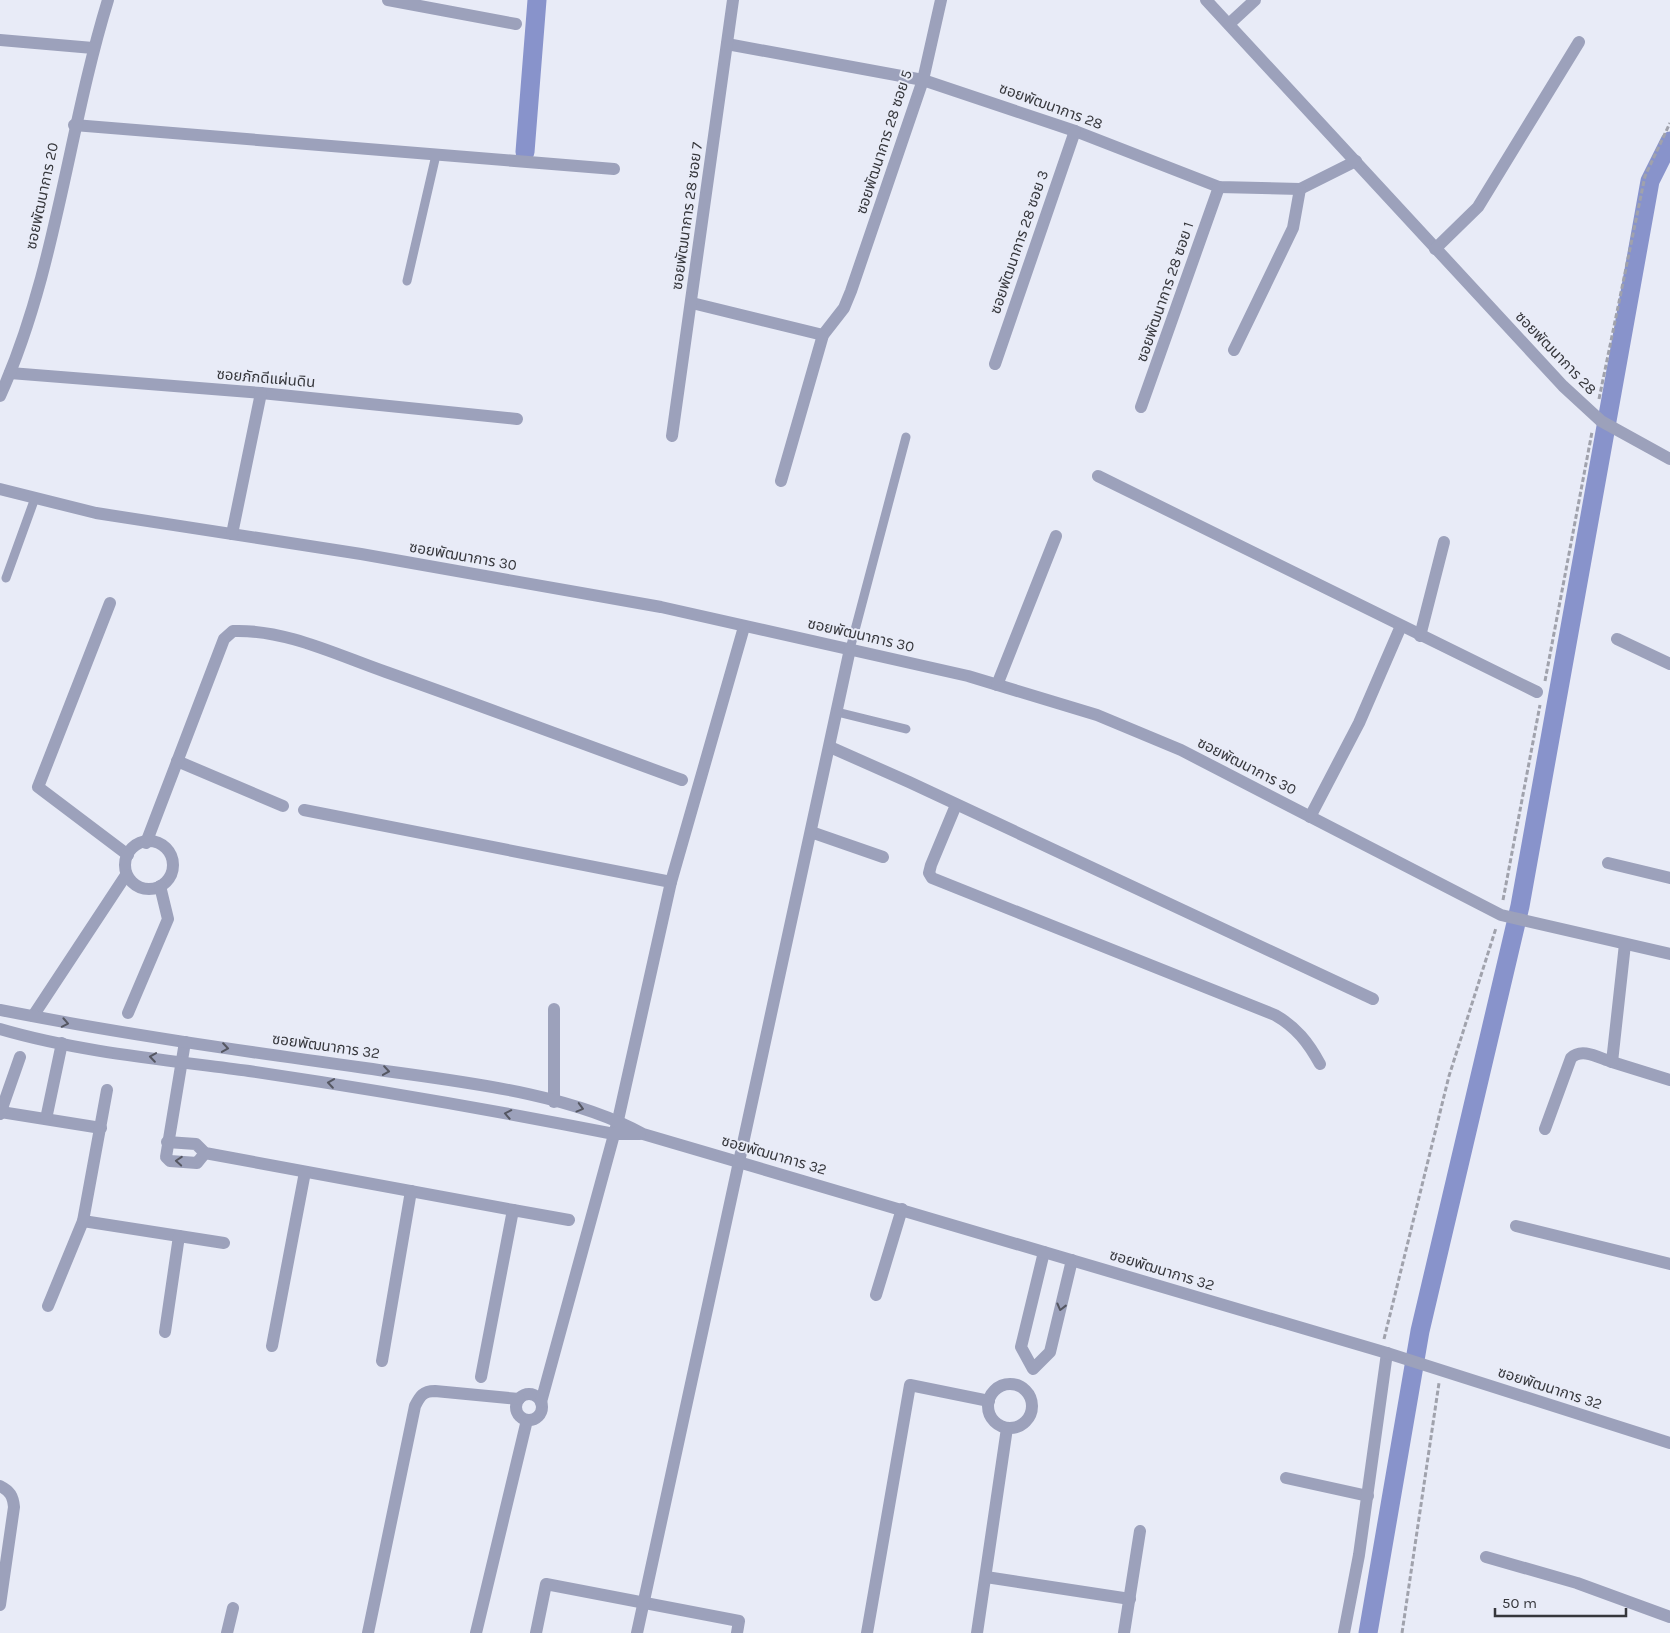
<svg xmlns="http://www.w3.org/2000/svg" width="1670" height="1633" viewBox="0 0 1670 1633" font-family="Karla,'Noto Sans Thai',sans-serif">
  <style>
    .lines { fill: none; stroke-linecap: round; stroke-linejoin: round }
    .canal { stroke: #8893cb; stroke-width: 19 }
    .path { stroke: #a0a2ac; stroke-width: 3; stroke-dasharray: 5 2.5; stroke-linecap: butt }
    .service { stroke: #9ca1bb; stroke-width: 9 }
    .minor { stroke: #9ca1bb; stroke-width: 12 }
    .tertiary { stroke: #9ca1bb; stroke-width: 12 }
    .oneway { stroke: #555762 }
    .labels { text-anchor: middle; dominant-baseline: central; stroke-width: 4; stroke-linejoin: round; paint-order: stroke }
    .street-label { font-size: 15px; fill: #36373c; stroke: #e8ebf7 }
  </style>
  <rect width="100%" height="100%" fill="#e8ebf7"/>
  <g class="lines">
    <!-- canal -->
    <g class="canal">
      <polyline points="525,152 537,0"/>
      <polyline points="1368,1633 1420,1331 1520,906 1650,181 1670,141"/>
    </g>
    <!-- path -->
    <g class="path">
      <polyline points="1599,399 1645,176 1670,123"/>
      <polyline points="1545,681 1592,432"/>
      <polyline points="1503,900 1540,705"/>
      <polyline points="1384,1339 1449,1076 1496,928"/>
      <polyline points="1402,1633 1439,1383"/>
    </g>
    <!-- service -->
    <g class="service">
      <polyline points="407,281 436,155"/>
      <polyline points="6,578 35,498"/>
      <polyline points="850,649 906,437"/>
      <polyline points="837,712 906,729"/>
    </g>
    <!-- minor -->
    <g class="minor">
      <polyline points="388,0 516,24"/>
      <polyline points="1206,0 1563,386 1601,421 1670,459"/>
      <polyline points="1229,24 1255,0"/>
      <polyline points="0,40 93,48"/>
      <polyline points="727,44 923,80 1075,131 1219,187 1300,189 1356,161"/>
      <polyline points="74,125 614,169"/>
      <polyline points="1435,249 1478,207 1579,42"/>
      <polyline points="692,303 823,335"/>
      <polyline points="1234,350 1293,228 1300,189"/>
      <polyline points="995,364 1075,131"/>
      <polyline points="10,373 261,393 517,419"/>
      <polyline points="1141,407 1219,187"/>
      <polyline points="672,436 733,0"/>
      <polyline points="1098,476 1537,692"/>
      <polyline points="781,481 823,335 844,308 851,291 923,80 941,0"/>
      <polyline points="0,489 96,513 361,554 661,607 968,676 1097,715 1181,750 1501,915 1670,954"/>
      <polyline points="232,534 261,393"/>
      <polyline points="110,603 38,787 128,855"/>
      <polyline points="1420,636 1444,542"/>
      <polyline points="1617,639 1670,664"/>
      <polyline points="997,685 1056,536"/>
      <polyline points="830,747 909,782 1373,999"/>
      <polyline points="177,761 283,806"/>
      <path d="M956,805L931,865L929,873L932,878L1275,1015C1296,1027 1308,1042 1320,1064"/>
      <polyline points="304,810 671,882"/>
      <polyline points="1310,817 1359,723 1401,626"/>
      <polyline points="811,832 883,857"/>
      <circle cx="149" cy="865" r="24"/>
      <path d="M146,843L224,639L233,631C285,629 337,655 386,672C485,707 583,744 682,780"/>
      <polyline points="1608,863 1670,878"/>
      <polyline points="554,1009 554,1102"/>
      <polyline points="128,1013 168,919 160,886"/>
      <polyline points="33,1016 126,875"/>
      <polyline points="185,1042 166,1157 170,1161 197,1163 205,1153"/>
      <polyline points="1612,1062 1670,1080"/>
      <polyline points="1,1112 101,1128"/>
      <polyline points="0,1114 20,1057"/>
      <polyline points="46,1119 62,1043"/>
      <path d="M1545,1129L1571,1058C1582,1047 1599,1058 1612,1062L1625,944"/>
      <polyline points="167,1142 196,1144 205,1153 513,1210"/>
      <polyline points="83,1221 224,1243"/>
      <polyline points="1516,1226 1670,1264"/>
      <polyline points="1044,1252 1021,1347 1033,1369 1050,1352 1072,1260"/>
      <polyline points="876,1295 902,1209"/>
      <polyline points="48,1306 83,1221 107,1090"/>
      <polyline points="165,1332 179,1236"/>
      <polyline points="272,1346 305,1172"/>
      <polyline points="382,1361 411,1191"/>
      <polyline points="481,1377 513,1210 569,1220"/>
      <circle cx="1010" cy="1406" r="22"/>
      <circle cx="529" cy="1407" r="13"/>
      <polyline points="541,1402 618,1120 671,882 744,627"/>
      <polyline points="1286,1478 1368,1496"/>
      <path d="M0,1486C10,1491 13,1496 14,1507L0,1605"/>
      <polyline points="1486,1557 1577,1583 1670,1617"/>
      <polyline points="986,1577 1130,1599"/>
      <polyline points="227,1633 233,1608"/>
      <path d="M368,1633L415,1406C420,1396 423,1391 435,1391L519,1399"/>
      <polyline points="476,1633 527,1420"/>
      <polyline points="536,1633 546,1584 739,1621 737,1633"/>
      <polyline points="637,1633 850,649"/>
      <polyline points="867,1633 910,1385 989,1401"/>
      <polyline points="977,1633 1007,1428"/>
      <polyline points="1124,1633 1140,1531"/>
      <polyline points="1344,1633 1359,1555 1387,1353"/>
    </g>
    <!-- tertiary -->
    <g class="tertiary">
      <path d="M0,396C56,272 68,130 108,0"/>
      <path d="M0,1010C121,1034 243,1051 365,1068C452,1081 566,1091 643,1134L1387,1353L1670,1443"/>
      <path d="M0,1029C78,1052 168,1060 249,1071C371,1089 493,1110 614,1134H640"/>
    </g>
  </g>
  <!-- one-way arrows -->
  <defs><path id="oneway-chevron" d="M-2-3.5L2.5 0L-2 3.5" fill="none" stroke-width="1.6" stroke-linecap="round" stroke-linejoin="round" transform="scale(1.25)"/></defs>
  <g class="oneway">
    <use href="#oneway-chevron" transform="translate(65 1023) rotate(11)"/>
    <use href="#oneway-chevron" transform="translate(225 1048) rotate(8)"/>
    <use href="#oneway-chevron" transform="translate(153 1057) rotate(-172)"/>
    <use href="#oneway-chevron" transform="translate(386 1071) rotate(8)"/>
    <use href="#oneway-chevron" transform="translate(331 1083) rotate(-172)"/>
    <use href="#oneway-chevron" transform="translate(580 1108) rotate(15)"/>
    <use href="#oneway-chevron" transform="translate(508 1114) rotate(-169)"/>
    <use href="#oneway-chevron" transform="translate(179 1161) rotate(-176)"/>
    <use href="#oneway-chevron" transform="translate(1061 1307) rotate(104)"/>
  </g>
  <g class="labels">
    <!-- street labels -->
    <g class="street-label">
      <text transform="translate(1051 106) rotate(20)">ซอยพัฒนาการ 28</text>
      <text transform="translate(884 142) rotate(-72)">ซอยพัฒนาการ 28 ซอย 5</text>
      <text transform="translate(42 196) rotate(-78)">ซอยพัฒนาการ 20</text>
      <text transform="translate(687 216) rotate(-82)">ซอยพัฒนาการ 28 ซอย 7</text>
      <text transform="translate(1019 242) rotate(-71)">ซอยพัฒนาการ 28 ซอย 3</text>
      <text transform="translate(1165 292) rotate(-71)">ซอยพัฒนาการ 28 ซอย 1</text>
      <text transform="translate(1556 353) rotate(46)">ซอยพัฒนาการ 28</text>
      <text transform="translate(266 378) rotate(5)">ซอยภักดีแผ่นดิน</text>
      <text transform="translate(463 556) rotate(10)">ซอยพัฒนาการ 30</text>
      <text transform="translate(861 635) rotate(13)">ซอยพัฒนาการ 30</text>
      <text transform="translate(1247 766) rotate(27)">ซอยพัฒนาการ 30</text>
      <text transform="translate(326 1046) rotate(8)">ซอยพัฒนาการ 32</text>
      <text transform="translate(774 1155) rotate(16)">ซอยพัฒนาการ 32</text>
      <text transform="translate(1162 1270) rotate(17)">ซอยพัฒนาการ 32</text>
      <text transform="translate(1550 1388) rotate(18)">ซอยพัฒนาการ 32</text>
    </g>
  </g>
  <!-- scale -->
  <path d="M1495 1608v8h131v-8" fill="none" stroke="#36373c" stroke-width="2.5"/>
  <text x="1502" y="1608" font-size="15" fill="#36373c" stroke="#e8ebf7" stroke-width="4" paint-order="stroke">50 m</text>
</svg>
